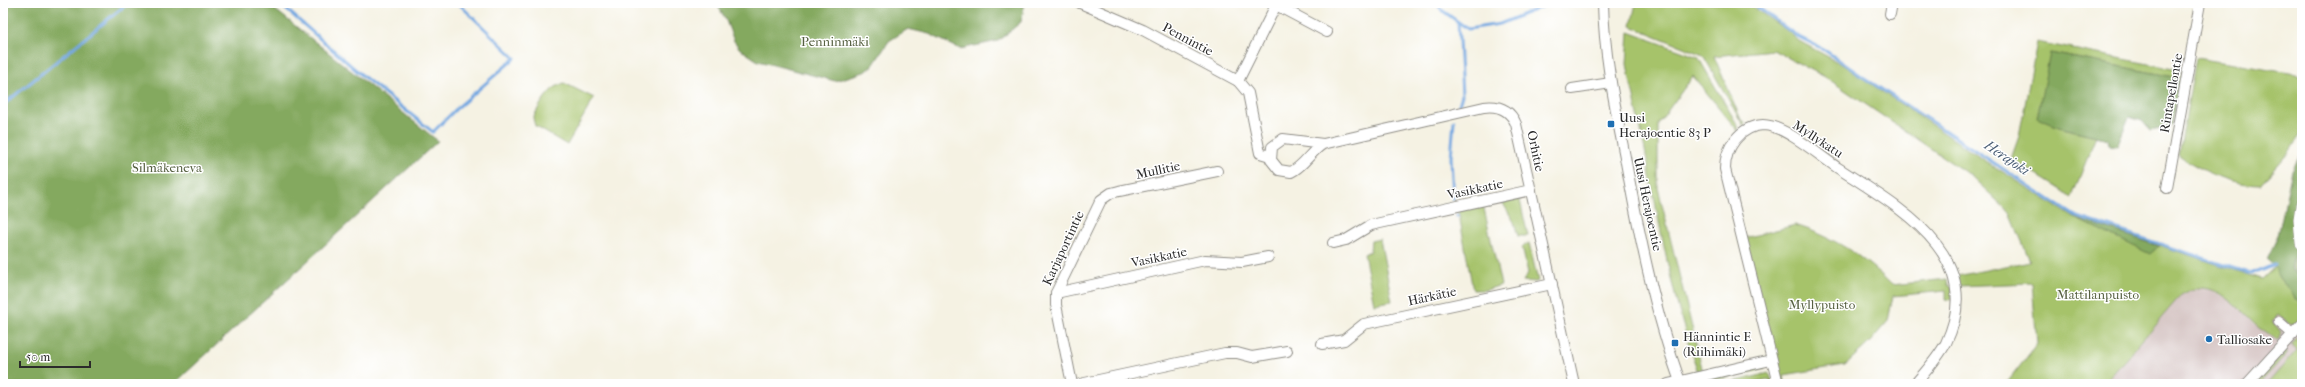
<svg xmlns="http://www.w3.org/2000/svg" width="2305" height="387" viewBox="0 0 2305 387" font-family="'IM FELL French Canon',serif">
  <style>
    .industrial { fill: #d1bfbe }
    .green { fill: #a6c36a; stroke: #68774a }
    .forest { fill: #84a95e; stroke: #586a44 }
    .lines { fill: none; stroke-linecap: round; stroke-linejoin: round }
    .stream { stroke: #75a8e1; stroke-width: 3 }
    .minor-casing { stroke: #908e87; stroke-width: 12 }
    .major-casing { stroke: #908e87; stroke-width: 14 }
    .minor { stroke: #fff; stroke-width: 10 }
    .major { stroke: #fff; stroke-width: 13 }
    .poi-dot { fill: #1f6fb2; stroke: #fff; stroke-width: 1.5 }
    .labels { text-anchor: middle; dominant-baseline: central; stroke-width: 3; stroke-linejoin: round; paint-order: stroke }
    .street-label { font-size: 13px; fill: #2b2b2b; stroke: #fff }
    .park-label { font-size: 13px; fill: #566041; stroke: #fff }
    .poi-label { font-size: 13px; fill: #2b2b2b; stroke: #fff; text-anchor: start }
    .water-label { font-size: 14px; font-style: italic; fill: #495d74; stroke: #fff }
  </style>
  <rect width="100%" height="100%" fill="#fff"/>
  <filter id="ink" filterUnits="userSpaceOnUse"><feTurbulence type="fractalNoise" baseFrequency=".025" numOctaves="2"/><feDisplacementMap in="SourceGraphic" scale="8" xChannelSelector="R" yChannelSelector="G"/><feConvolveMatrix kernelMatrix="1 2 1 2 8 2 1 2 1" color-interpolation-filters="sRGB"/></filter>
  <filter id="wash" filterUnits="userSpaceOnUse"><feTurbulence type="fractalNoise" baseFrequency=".012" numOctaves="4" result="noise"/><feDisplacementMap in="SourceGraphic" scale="16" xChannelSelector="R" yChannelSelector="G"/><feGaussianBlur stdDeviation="0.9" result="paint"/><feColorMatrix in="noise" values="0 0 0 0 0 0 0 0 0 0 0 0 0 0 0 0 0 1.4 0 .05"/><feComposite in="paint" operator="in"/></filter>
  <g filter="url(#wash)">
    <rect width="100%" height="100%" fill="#f5f2e3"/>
    <!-- industrial -->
    <polygon class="industrial" points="2199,287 2212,290 2233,302 2254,324 2302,297 2302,384 2104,384 2181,295"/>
    <!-- green -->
    <g class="green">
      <path d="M1636,3H1747L1789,32L1799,41L1843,65L1975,154L2073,217L2262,279L2276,266L2279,278L2294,294L2295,299L2302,303V317L2296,323L2289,324L2278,315L2272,321L2281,332L2278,340C2252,329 2229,286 2199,288C2193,288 2187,292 2181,295L2104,384H2006L2037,344L2032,283L1959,286L1957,276L2030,261L2010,213L1971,176L1827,78L1773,50L1714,56L1741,120L1745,123L1743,125L1703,55L1631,26Z"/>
      <path d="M1629,32L1698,57L1738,126V131L1693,76L1658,124V188L1703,372H1698C1664,277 1653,177 1630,80L1627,64Z"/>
      <polygon points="2037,42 2179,70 2179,78 2050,53 2059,127 2096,136 2072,197 2011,159 2019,136"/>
      <path d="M2196,58L2302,75V133L2289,152L2260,185C2234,185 2200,171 2179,155Z"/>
      <path d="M564,83L594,98L567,145L535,126L533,118C541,103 548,88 564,83Z"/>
      <polygon points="1519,196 1528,236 1518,236 1514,222 1501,200"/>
      <polygon points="1483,204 1501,285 1486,290 1473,290 1458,209"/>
      <path d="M1795,225C1834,237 1863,256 1892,285L1947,279L1948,285L1952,287V300L1946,299V291L1893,296L1888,321L1869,343L1845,365L1784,375L1785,383L1783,384L1745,238Z"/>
      <polygon points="1380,239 1392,301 1374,304 1364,254 1370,251 1371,241"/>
      <polygon points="1529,243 1538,281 1536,282 1523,281 1528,273 1522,247"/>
      <path d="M2296,250L2302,267V281C2293,269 2292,265 2296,250Z"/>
      <polygon points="2302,332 2302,384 2267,384 2297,350 2292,343"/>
      <polygon points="2285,350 2288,352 2259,384 2255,384"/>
      <polygon points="1761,366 1765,369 1702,383 1701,380"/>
      <polygon points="1769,373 1774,384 1771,384 1769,379 1743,384 1725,384"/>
    </g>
    <!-- forest -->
    <g class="forest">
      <polygon points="3,3 267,3 438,141 174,384 3,384"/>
      <polygon points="716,3 1025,3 1021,22 998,41 960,49 929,34 908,29 889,41 872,67 864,72 835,81 758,61 740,49 734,41 725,18"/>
      <polygon points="2050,53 2179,78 2172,126 2150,130 2142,121 2129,117 2117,146 2109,145 2108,139 2059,127 2037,118"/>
      <path d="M2302,152V178L2293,217L2296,250L2292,263L2293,269L2302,281V303L2295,299C2293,290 2285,287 2280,279C2273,270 2280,269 2267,259L2278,236L2292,170Z"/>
      <polygon points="2073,217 2159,246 2150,254"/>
    </g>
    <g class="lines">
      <!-- stream -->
      <g class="stream">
        <polyline points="279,3 364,77 433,132 457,108 515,58 458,3"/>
        <polyline points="1436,3 1443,11 1468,29 1500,24 1551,3"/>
        <polyline points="1752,3 1797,36 1823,49 1863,77 2075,216 2249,273 2258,272 2275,265"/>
        <polyline points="1458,22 1462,95 1459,105"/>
        <polyline points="3,105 128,3"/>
        <polyline points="1453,199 1451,157 1454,121"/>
        <polyline points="1457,215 1457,216"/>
      </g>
    </g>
  </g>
  <g filter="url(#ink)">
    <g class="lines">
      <defs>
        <g id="minor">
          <polyline points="1080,3 1143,30 1238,81 1248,93 1260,153 1270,156"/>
          <path d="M1603,3C1604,55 1615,106 1625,157C1639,233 1654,311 1681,384"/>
          <polyline points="1276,5 1327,32"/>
          <polyline points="1890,14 1892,3"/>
          <polyline points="1238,81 1277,3"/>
          <polyline points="1572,89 1611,83"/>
          <path d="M1323,144C1311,151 1304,166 1291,172L1279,170L1271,160L1272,147L1283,139L1323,144L1484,107C1499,105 1510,110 1516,124L1574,384"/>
          <polyline points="2167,188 2200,3"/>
          <polyline points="1333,243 1346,240 1371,225 1531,190"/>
          <polyline points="1056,293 1205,260 1242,262 1268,257"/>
          <polyline points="2279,322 2293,334"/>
          <polyline points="1322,344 1344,340 1364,324 1552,284"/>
          <polyline points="1072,384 1056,305 1056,293 1101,200 1111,193 1119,191 1217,171"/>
          <polyline points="1080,384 1225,353 1237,353 1252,357 1287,351"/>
          <polyline points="1668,384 1771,360"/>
          <path d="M1778,384L1725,169C1725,148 1740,126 1763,125C1784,125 1820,156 1838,168C1899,208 1988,255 1946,343C1938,358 1926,371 1915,384"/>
          <polyline points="2247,384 2302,324"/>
        </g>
        <polyline id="major" points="2302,206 2300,219 2302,243"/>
      </defs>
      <!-- minor casing -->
      <use href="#minor" class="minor-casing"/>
      <!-- major casing -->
      <use href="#major" class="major-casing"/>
      <!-- minor -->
      <use href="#minor" class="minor"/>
      <!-- major -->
      <use href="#major" class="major"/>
    </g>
  </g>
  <!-- markers -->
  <g class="poi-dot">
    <rect x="1607" y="120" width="8" height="8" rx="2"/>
    <circle cx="2209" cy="339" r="4"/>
    <rect x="1671" y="339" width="8" height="8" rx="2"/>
  </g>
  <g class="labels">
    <!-- street labels -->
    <g class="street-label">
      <text transform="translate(1188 39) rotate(28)">Pennintie</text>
      <text transform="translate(2171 93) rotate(-80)">Rintapellontie</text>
      <text transform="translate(1818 139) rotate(33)">Myllykatu</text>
      <text transform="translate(1536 151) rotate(78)">Orhitie</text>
      <text transform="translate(1158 170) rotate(-12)">Mullitie</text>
      <text transform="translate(1475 189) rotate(-12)">Vasikkatie</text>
      <text transform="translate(1648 204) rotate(78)">Uusi Herajoentie</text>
      <text transform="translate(1063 248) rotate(-65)">Karjaportintie</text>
      <text transform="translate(1159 257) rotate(-12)">Vasikkatie</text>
      <text transform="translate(1432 296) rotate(-12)">Härkätie</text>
    </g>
    <!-- park labels -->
    <g class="park-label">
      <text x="835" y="41">Penninmäki</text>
      <text x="167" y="167">Silmäkeneva</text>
      <text x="2098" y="294">Mattilanpuisto</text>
      <text x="1822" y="304">Myllypuisto</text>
    </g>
    <!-- poi labels -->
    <g class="poi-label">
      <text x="1619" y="117">Uusi<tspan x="1619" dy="15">Herajoentie 83 P</tspan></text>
      <text x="1683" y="336">Hännintie E<tspan x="1683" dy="15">(Riihimäki)</tspan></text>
      <text x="2217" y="339">Talliosake</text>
    </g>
    <!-- water labels -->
    <g class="water-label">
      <text transform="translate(2007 158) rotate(34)">Herajoki</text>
    </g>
  </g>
  <!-- margin -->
  <rect width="2305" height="387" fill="none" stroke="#fff" stroke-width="16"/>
  <!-- scale -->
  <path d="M20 361v6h70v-6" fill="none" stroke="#2b2b2b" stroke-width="2"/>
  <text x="26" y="361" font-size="12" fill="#2b2b2b" stroke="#ffffff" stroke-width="3" paint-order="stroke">50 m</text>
</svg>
